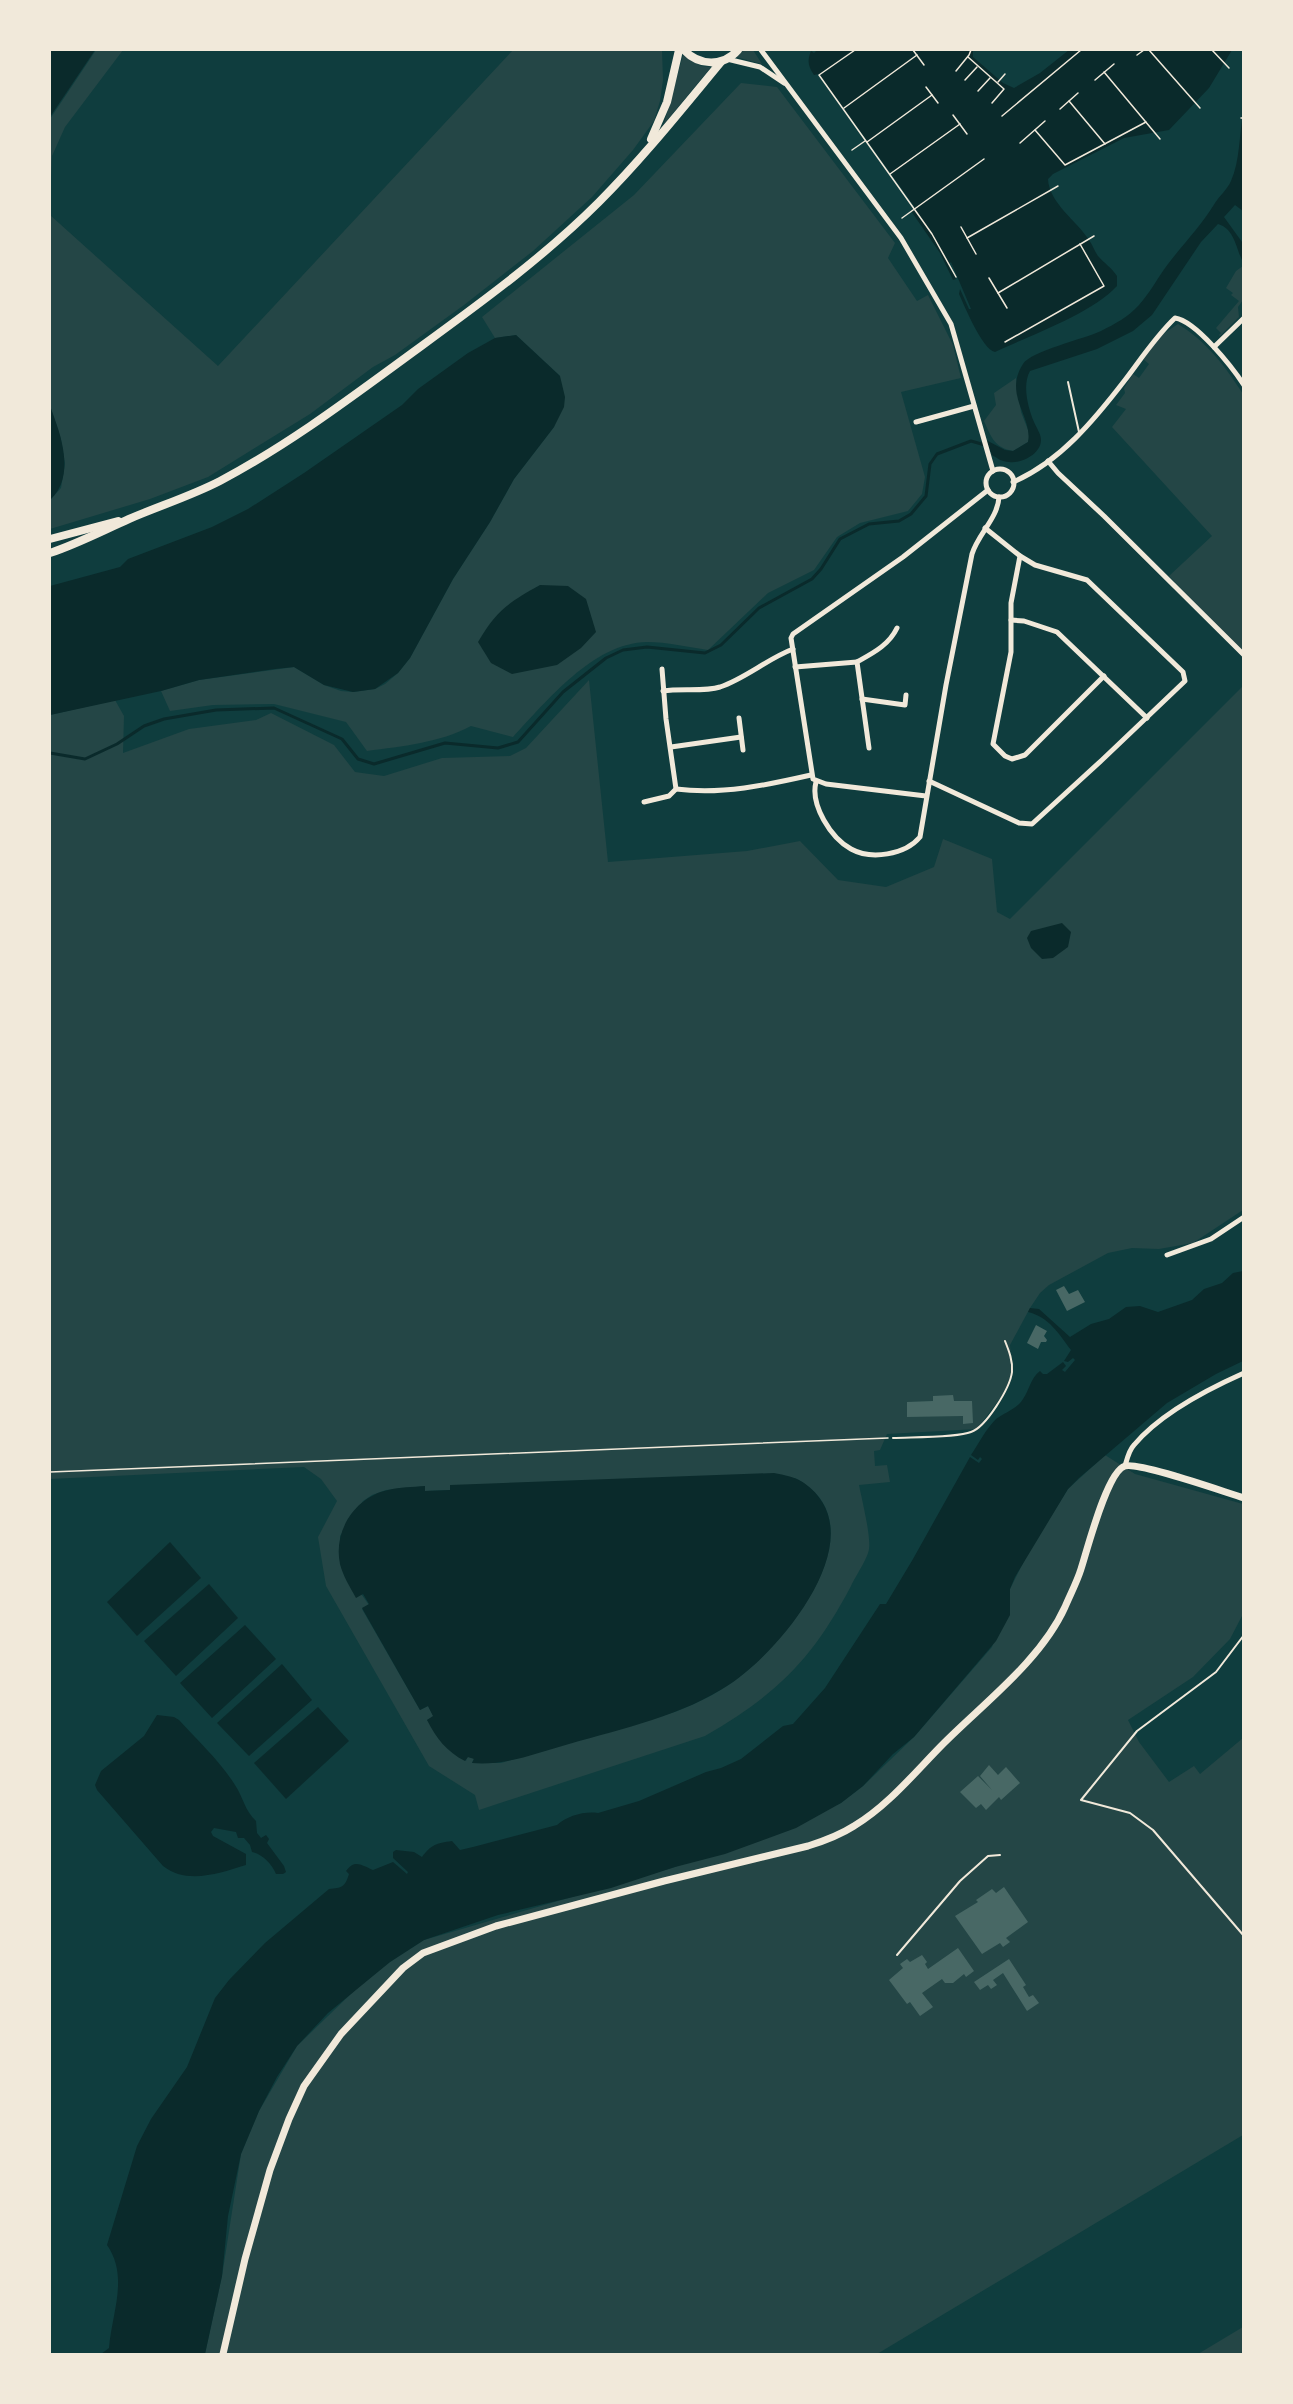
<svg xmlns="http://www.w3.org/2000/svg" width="1293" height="2404" viewBox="0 0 1293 2404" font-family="'Asap Condensed',sans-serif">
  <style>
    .green { fill: #244646; fill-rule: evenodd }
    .water { fill: #0a2a2b }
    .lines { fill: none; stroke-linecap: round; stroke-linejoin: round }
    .stream { stroke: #0a2a2b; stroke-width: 3 }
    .building { fill: #486865 }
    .path { stroke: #f1e9da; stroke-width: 1.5 }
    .service { stroke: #f1e9da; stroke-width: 2 }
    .minor { stroke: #f1e9da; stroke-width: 5 }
    .tertiary { stroke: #f1e9da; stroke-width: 7 }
    .primary { stroke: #f1e9da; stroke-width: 8 }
  </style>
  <rect width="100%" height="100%" fill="#0f3d3e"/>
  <!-- green -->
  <g class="green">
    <polygon points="96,50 123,50 65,127 52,156 50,199 50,119"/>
    <polygon points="513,50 662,50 663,80 660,101 654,121 633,150 592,197 533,251 464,305 395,355 373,367 310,414 208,477 150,499 50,529 50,500 61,488 65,464 61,439 50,406 50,215 218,366"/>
    <polygon points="743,50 753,50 762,64 736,57"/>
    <polygon points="683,55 701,66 711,67 664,124"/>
    <path d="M741,83L777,87L895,243L888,258L917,301L928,295L953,345L961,378L901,392L925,477L922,494L908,511L860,523L837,537L814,570L768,593L708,650C688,647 667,642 647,642C593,643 547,701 513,737L471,726C439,743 403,746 367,751L346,722L274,704L213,705L170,711L161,691L199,680L294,667L324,685L341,691L353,692L375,689L385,684L398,673L410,658L453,579L490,522L514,479L554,427L560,376L516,335L495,338L482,317L634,195Z"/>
    <polygon points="1243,266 1243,300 1238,307 1239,317 1220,336 1219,335 1221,333 1216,328 1239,301 1231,295 1233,293 1226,288 1236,271"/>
    <path d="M1178,324C1207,342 1225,366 1243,394V652L1169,576L1212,536L1112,427L1126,409L1116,405L1125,393L1124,388L1133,374L1139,378L1149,364L1143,359L1163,334Z"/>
    <path d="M1016,378L1021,412L1030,435L1028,442L1013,451C995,448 991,437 984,421L996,405L994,393Z"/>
    <path d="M589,680L608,862L747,851L800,841L838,880L886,887L934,867L943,839L992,859L997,912L1010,919L1243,686V1210L1193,1243L1159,1249L1132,1248L1108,1253L1049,1285L1040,1293L1030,1308L1010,1345L1012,1372L1007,1389L977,1429L887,1434L880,1450L874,1451L875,1466L887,1465L890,1482L859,1485C862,1500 871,1536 869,1549C868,1558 855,1577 851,1586C812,1660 777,1694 705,1736L479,1810L475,1795L429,1766L326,1586L318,1537L337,1501L321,1479L304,1467L50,1479V715L115,700L124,716L123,753L189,729L256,720L271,713L334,745L355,772L384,776L442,758L510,756L526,748ZM795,1478C881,1523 791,1636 743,1674C723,1691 700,1702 675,1712L501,1763H472L474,1758L467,1757L466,1761L427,1720L434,1717L428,1706L420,1710L362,1609L369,1605L340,1564V1536L363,1501L372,1495L386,1490L425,1487V1491L450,1490V1486Z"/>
    <polygon points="1105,1455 1135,1474 1243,1504 1243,1614 1230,1639 1193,1677 1128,1720 1139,1742 1169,1782 1194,1766 1200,1774 1243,1738 1243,2135 877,2354 205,2354 222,2276 241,2154 259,2111 297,2046 358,1987 390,1962 424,1940 675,1867 841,1803 863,1786 914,1737 992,1647 1010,1589 1027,1555 1068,1489"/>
    <polygon points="1243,2327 1243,2352 1240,2354 1198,2354"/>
  </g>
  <!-- water -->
  <g class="water">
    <polygon points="50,50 95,50 50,117"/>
    <path d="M817,50H973V57L1003,83L1014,88L1040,73L1069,50H1232L1209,88L1169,130L1124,138L1053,174L1048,179C1049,203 1077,221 1089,240C1093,245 1094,251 1098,256C1104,263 1112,268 1117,276V286C1091,314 1031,335 995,352C982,349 965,307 959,294L960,289L969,309H971L951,262L949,264L956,279L953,280L940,253L911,211L914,209V206L819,74L814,75C808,66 807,61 811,51L814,53Z"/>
    <path d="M1243,114V211L1235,205L1224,217L1242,242L1243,262C1236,249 1235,229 1218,224L1201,242L1152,315L1133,331L1097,349L1030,371C1022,385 1028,408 1034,422C1036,427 1041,434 1041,440C1041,454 1021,464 1009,462C1002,462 997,458 992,455L986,440L1005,450L1013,451L1028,442C1033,417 1003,395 1023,364C1031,351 1084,339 1101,331C1115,324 1128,317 1139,305C1150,293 1158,277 1168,264C1184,243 1201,226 1215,203C1220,195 1227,190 1231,181C1240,161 1239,136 1243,114Z"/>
    <polygon points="516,335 560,376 565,397 564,407 554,427 514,479 490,522 453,579 410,658 398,673 375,689 353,692 324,685 294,667 275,669 199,680 161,691 50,715 50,586 120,567 128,559 212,527 248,509 304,473 402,405 418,389 468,353 495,338"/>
    <path d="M50,406C61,435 76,476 50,500Z"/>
    <path d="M540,585L568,586L586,599L596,632L581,648L557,665L512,674L491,663L478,642C496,611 509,602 540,585Z"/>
    <polygon points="1062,923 1071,932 1068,947 1053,958 1042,959 1031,948 1027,938 1031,931"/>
    <path d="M1243,1271V1361L1216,1374L1167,1403L1079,1478L1068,1489L1015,1577L1010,1589V1615L996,1641L914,1737L893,1754L863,1786L841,1803L796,1828L725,1854L675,1867L611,1888L498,1915L424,1940L390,1962L328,2013L297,2046L277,2077L259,2111L241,2154L228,2216L222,2276L205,2354H101L109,2348C112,2312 129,2277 107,2245L137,2146L151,2119L187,2067L215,1998L229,1980L265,1943L329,1889C342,1888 345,1887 349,1874L346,1871C355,1859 361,1865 373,1870L393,1862L407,1874L408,1872L393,1858V1852L396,1850L414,1852L422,1857C431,1845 436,1843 452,1841L460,1850L473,1847L557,1825C567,1816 584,1811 598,1813L639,1801L706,1772L721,1768L741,1759L783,1726L793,1724L825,1688L880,1604H886L913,1559L970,1457L979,1463L982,1459L980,1457L978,1460L971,1455C979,1443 986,1429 996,1419C1005,1412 1017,1409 1023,1399C1030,1389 1030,1379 1040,1371L1043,1374H1047L1063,1362L1066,1366L1062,1370L1065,1372L1075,1360L1073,1358L1068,1362L1064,1361L1071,1350C1059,1334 1049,1317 1028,1312L1030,1308L1039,1309L1070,1337L1091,1324L1109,1319L1126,1307L1140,1306L1158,1312L1192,1300L1204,1289L1222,1283L1233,1273Z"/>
    <path d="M774,1473C784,1475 796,1477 804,1483C878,1535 780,1651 730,1684C682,1716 624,1728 569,1744C537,1753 505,1766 472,1763L474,1759L468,1757L465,1761C447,1752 436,1738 427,1720L433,1716L428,1706L420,1710L362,1608L369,1604L363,1594L356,1598C350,1587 343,1576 340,1564C333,1531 355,1497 388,1490C400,1487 412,1487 425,1486V1491L450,1490V1485Z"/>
    <polygon points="170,1542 201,1578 137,1636 107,1602"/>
    <polygon points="209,1584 238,1618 176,1676 144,1641"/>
    <polygon points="245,1625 276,1659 212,1718 180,1683"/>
    <polygon points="282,1664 312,1700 249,1756 217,1723"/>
    <polygon points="318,1707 349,1741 286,1799 254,1763"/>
    <path d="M157,1715L174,1717L179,1720C198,1741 220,1761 235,1785C243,1797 245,1811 256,1821L257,1833L261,1838L266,1835L269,1839L267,1843L284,1866L286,1872L283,1874H276C272,1864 262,1854 252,1852L250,1845L244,1838H238L236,1832L214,1828L211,1832L213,1836L246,1854V1865C220,1873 187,1885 163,1866L97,1790L95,1785L101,1771L144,1736Z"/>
  </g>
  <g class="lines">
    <!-- stream -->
    <polyline class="stream" points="50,753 85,759 117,744 144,726 164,719 216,710 274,708 342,739 358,759 374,764 445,743 498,748 518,742 563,692 606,658 623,650 647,647 705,653 721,645 759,608 812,579 821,569 840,539 869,524 899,521 911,514 926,496 930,464 937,454 971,441 985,445"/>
  </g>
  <!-- building -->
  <g class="building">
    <polygon points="1064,1286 1069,1294 1078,1290 1085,1302 1067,1311 1056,1290"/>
    <polygon points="1036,1325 1047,1331 1044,1336 1047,1340 1046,1342 1041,1342 1038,1349 1027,1343"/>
    <polygon points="953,1395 954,1401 972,1401 973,1423 963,1424 963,1416 907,1417 907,1402 933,1401 933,1396"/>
    <polygon points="989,1765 998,1775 1006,1767 1020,1783 1001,1800 999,1797 986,1810 981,1804 976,1808 960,1792 978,1776 992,1790 980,1776"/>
    <polygon points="1004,1887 1028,1922 1006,1938 1010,1942 1003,1947 1000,1943 982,1954 955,1916 978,1902 976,1900 992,1889 996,1893"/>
    <polygon points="958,1948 974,1971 966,1977 964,1974 953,1983 945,1983 942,1979 922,1993 933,2007 920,2016 910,2002 907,2004 889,1980 903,1968 900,1964 907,1959 910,1962 922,1955 927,1962 925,1964 928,1969"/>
    <polygon points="1009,1959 1026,1985 1023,1987 1029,1997 1033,1995 1039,2003 1027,2011 1003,1973 993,1980 997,1985 991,1989 988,1985 980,1990 974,1982"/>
  </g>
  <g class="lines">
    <!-- path -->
    <g class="path">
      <polyline points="855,50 819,75 932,234 956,277"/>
      <polyline points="913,50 924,65"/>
      <polyline points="1149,50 1200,108"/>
      <polyline points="1212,50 1229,68"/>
      <polyline points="1137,55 1144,50"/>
      <polyline points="968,57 1004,89 992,103"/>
      <polyline points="956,71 969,55 971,50"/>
      <polyline points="1104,72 1160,139"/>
      <polyline points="965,80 977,67"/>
      <polyline points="1095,80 1114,64"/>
      <polyline points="998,82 1005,74"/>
      <polyline points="926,87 938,103"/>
      <polyline points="978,91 990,78"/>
      <polyline points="1069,101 1105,144"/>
      <polyline points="844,108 917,55"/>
      <polyline points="1060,109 1078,93"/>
      <polyline points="953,115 967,134"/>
      <polyline points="1002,116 1081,50"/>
      <polyline points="1241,118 1244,118"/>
      <polyline points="1035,130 1065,165 1146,122"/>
      <polyline points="867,142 932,95"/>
      <polyline points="1020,143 1045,121"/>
      <polyline points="852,150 865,141"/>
      <polyline points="890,174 960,124"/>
      <polyline points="902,218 984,159"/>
      <polyline points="961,227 976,254"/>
      <polyline points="967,238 1058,186"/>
      <polyline points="989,278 1007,308"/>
      <polyline points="998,293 1094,236"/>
      <polyline points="1005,342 1104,286 1080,244"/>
      <polyline points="50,1472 888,1438"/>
    </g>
    <!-- service -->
    <g class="service">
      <polyline points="1068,382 1079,432"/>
      <path d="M893,1438C911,1437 956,1438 971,1432C986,1427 1010,1388 1012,1372C1013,1361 1009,1351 1005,1341"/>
      <polyline points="1244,1635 1216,1672 1137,1731 1081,1800 1130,1813 1153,1830 1244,1936"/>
      <polyline points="897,1955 960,1881 988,1856 1000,1855"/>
    </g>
    <!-- minor -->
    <g class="minor">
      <polyline points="761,50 901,238 951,324 993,471"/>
      <polyline points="727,59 760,67 784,83"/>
      <polyline points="1214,347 1244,318"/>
      <polyline points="916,422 974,406"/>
      <polyline points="1048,461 1058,473 1104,516 1244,655"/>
      <circle cx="1000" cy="483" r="14"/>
      <path d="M1013,482C1060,462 1095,419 1125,380C1141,359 1156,336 1175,318C1196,321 1232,367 1244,385"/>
      <polyline points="985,528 1020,556 1011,603 1011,652 993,744 1005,756 1012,759 1025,755 1104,676"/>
      <polyline points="1011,620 1024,621 1057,632 1147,718"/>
      <path d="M857,662C873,653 889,645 897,628"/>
      <polyline points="795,667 857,662 869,748"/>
      <path d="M663,691C681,688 704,692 720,687C746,678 767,659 793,649"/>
      <polyline points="862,699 905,705 906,695"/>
      <polyline points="739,718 743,750"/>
      <polyline points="671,747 741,737"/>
      <polyline points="929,781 1019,823 1032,824 1102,760 1185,681 1183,672 1087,580 1035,565 1020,556"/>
      <path d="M816,782C810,805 831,838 851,849C871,860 905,855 920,837L946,685L972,554C978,534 998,518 999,497"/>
      <path d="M676,789C722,795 767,785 811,775"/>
      <polyline points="926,796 826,784 813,779 791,638 793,634 903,557 988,490"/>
      <polyline points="644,802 669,796 676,789 666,719 662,669"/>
      <polyline points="1167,1255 1211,1239 1244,1217"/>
      <path d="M1125,1466C1127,1459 1129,1450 1134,1445C1159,1415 1208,1389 1244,1373"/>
    </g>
    <!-- tertiary -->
    <path class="tertiary" d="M223,2354L245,2259L270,2170L289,2119L304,2086L341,2034L403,1968L423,1953L496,1926L664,1881L808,1846C824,1841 840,1835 854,1826C889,1805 916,1771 944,1743C985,1702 1041,1660 1065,1607C1070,1595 1077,1582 1081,1569C1087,1551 1107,1471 1125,1466C1140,1462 1224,1492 1244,1498"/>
    <!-- primary -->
    <g class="primary">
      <path d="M684,50C699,66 723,67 738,50"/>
      <polyline points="651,139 667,102 679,50"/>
      <polyline points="50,539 118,521"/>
      <path d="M50,553C77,544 102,531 129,519C159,506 191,496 220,481C290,444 353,396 416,350C479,304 544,257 599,202C643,158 682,109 721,62"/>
    </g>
  </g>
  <!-- border -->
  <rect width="1293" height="2404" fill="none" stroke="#f1e9da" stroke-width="102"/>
</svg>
